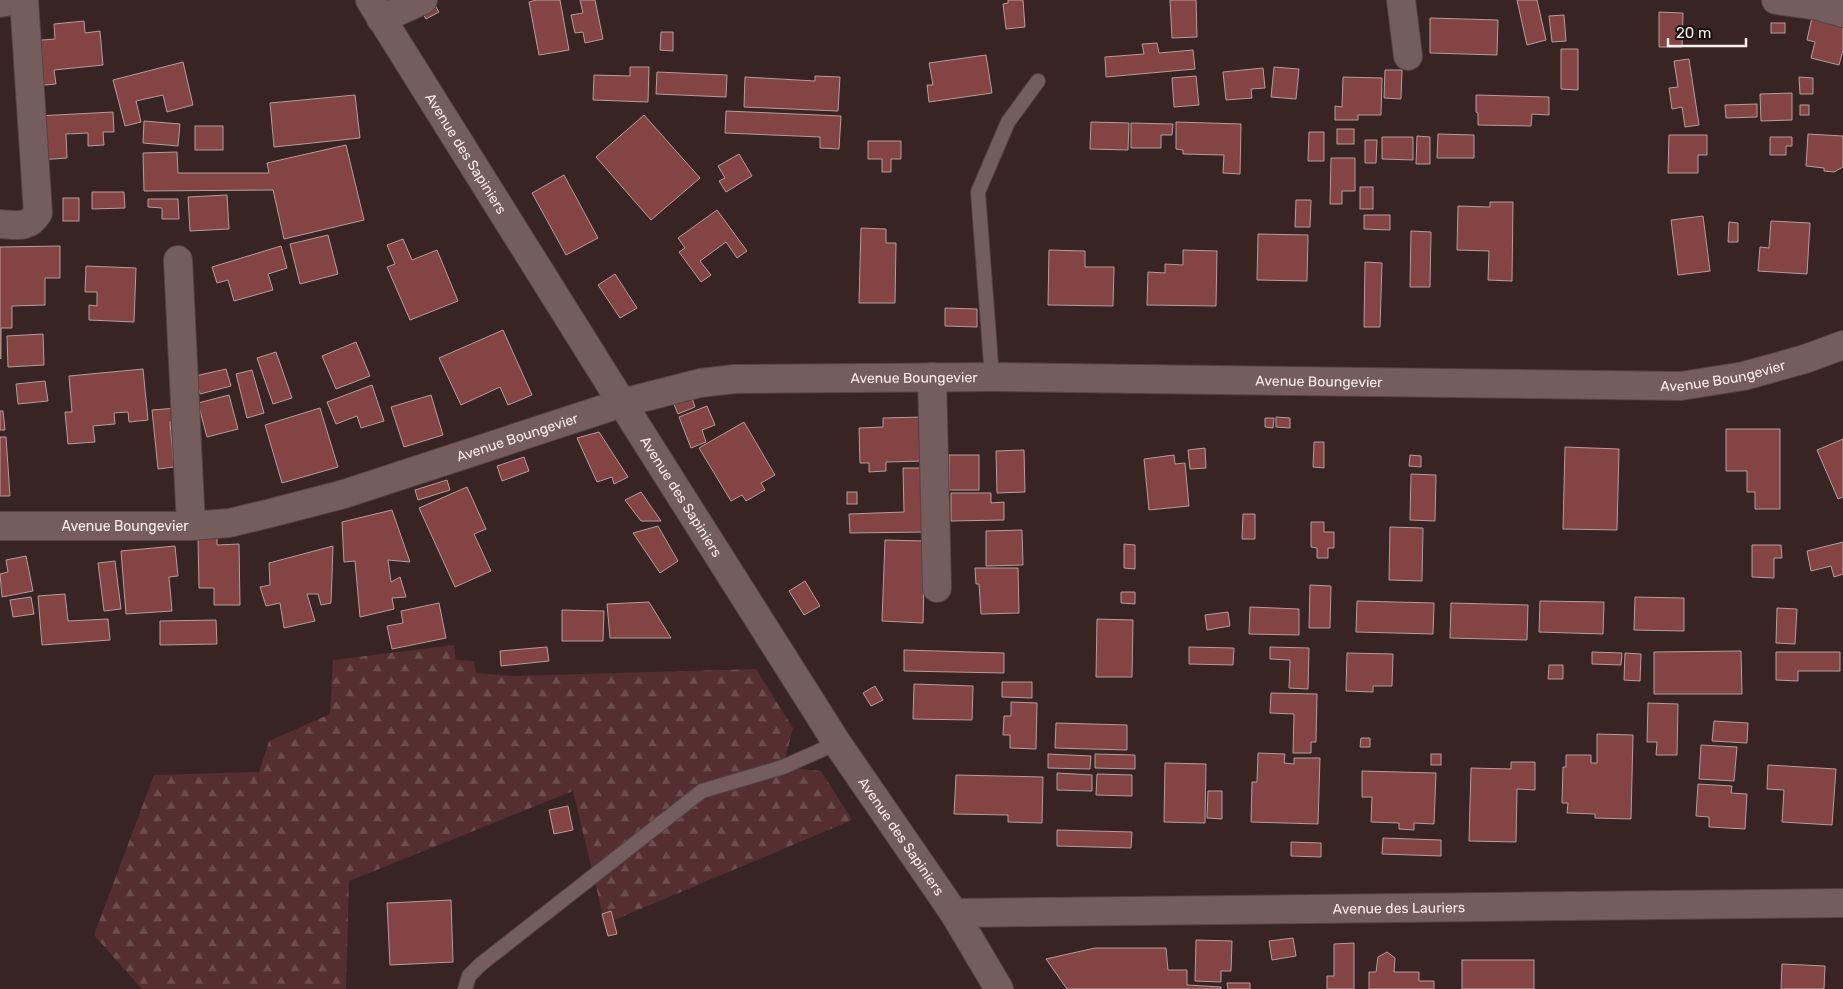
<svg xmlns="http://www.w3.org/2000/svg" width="1843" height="989" viewBox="0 0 1843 989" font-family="Rubik,sans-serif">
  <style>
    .forest { fill: url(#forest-firs) }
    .building { fill: #854444; stroke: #b59d9c }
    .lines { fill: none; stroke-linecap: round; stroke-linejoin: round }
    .service-casing { stroke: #534343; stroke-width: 16 }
    .minor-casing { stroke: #534343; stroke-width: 30 }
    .service { stroke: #745d5c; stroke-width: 14 }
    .minor { stroke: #745d5c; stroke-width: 28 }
    .labels { text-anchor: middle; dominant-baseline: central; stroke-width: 4; stroke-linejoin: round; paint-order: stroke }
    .street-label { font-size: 14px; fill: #fceeed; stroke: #18100f }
  </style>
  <defs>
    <pattern id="forest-firs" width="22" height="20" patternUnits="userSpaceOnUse" patternTransform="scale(1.25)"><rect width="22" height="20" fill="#552f2f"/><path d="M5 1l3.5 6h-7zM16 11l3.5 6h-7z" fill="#6e4d4d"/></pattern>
  </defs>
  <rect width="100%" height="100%" fill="#372423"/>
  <!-- forest -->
  <polygon class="forest" points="454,645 456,660 474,661 476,673 513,676 756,669 793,728 783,767 821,771 852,820 605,924 573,791 349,881 346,989 142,989 94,935 154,775 259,772 269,741 330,714 333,660"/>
  <!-- building -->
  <g class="building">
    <polygon points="537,0 560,0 569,50 539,55 529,2"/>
    <polygon points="580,0 595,0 603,39 585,43 583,32 575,33 571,15 583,13"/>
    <polygon points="1008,0 1023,0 1025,27 1006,29 1003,4 1008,3"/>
    <polygon points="1170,0 1196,0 1197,37 1172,38"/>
    <polygon points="1517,0 1537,0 1546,40 1527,45"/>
    <polygon points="433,2 439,12 426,19 421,10"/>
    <polygon points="1659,12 1683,13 1682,47 1659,47"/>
    <polygon points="1813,13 1843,20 1843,50 1839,65 1811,58 1815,42 1807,40"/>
    <polygon points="1564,15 1566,41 1552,42 1549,16"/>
    <polygon points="1430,18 1498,20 1497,55 1430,53"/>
    <polygon points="84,21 85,33 100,31 103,65 54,70 56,84 34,86 30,41 55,39 54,24"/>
    <rect x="1771" y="23" width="14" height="10"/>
    <polygon points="661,32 673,32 673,51 660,50"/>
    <polygon points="1157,43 1159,53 1193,50 1195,69 1106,77 1105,57 1144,54 1142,44"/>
    <polygon points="1561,49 1578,49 1578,90 1561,89"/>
    <polygon points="986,55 992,93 929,102 927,85 933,85 929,63"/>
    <polygon points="1689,59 1699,125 1685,127 1682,107 1672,109 1669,88 1678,87 1674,61"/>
    <polygon points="183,62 193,105 167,112 163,95 136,101 141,122 125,126 113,80"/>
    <polygon points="630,67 649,67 648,102 593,100 594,75 630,76"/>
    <polygon points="1274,67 1299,69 1296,99 1271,97"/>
    <polygon points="1263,68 1265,88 1251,89 1252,98 1226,100 1223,72"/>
    <polygon points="1385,70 1402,70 1401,99 1384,98"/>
    <polygon points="657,72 727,75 726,97 656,94"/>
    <polygon points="815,76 840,77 838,111 744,107 745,77 815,81"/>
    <polygon points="1196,76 1199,105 1174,107 1172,78"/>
    <polygon points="1343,77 1382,78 1381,115 1358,115 1358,120 1335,120 1335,106 1342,107"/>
    <polygon points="1799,77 1813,78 1813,94 1800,94"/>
    <polygon points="1792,93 1792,120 1761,121 1760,94"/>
    <polygon points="355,95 360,138 274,147 270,103"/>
    <polygon points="1476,95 1549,97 1549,115 1532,114 1531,126 1478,125 1478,113 1476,112"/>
    <polygon points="1757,104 1757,117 1726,118 1725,105"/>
    <rect x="1800" y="105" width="9" height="10"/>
    <polygon points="726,111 841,116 839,149 820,148 820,137 725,133"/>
    <polygon points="113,112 114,132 103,132 104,145 88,146 88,133 66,134 67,158 39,160 37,116"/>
    <polygon points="644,115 700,178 651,220 596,157"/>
    <polygon points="144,121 180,124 178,146 143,143"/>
    <polygon points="1091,122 1129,123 1128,150 1090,149"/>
    <polygon points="1176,122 1241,124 1240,174 1223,173 1224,155 1183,154 1183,150 1176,149"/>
    <polygon points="1131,123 1173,124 1172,135 1161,135 1161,148 1131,148"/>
    <rect x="195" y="126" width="28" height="24"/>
    <rect x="1337" y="129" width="17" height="15"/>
    <polygon points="1309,132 1324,132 1324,161 1308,161"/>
    <polygon points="1438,134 1474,135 1474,158 1437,158"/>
    <polygon points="1808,134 1843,136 1843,167 1834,172 1824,171 1824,168 1806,166"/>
    <polygon points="1669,135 1707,135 1707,155 1698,155 1698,173 1668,173"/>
    <polygon points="1417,136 1430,137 1430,164 1416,164"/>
    <polygon points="1382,137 1413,137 1413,160 1382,159"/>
    <polygon points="1770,137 1792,137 1792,146 1786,146 1786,155 1770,155"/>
    <polygon points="1365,140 1377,140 1376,163 1365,163"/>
    <polygon points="868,141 901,141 901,159 891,159 891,172 882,172 882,159 868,159"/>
    <polygon points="346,145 364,220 284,239 273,190 144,191 143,153 177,152 178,173 269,173 267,163"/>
    <polygon points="739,154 752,176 726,192 719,181 725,178 718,166"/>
    <polygon points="1331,158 1355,158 1355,191 1342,191 1342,204 1330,204"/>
    <polygon points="564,175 598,238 566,255 532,193"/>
    <rect x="1360" y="187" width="13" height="22"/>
    <polygon points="92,192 124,192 125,208 92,209"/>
    <polygon points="227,195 229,229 190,231 188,197"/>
    <rect x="63" y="198" width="16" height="23"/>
    <polygon points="148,199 178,199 179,219 162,219 162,208 148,207"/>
    <polygon points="1296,200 1311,200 1310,227 1295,227"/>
    <polygon points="1490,202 1513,202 1512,281 1488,280 1489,251 1457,250 1458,206 1490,207"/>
    <polygon points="717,210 747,251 737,258 726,242 700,261 711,275 701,282 679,252 685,248 678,238"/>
    <polygon points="1364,215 1390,215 1390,230 1364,229"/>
    <polygon points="1703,216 1710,271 1678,275 1671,220"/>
    <polygon points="1771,221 1810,223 1807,274 1758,271 1760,247 1769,248"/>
    <polygon points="1729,222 1738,223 1738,242 1728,242"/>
    <polygon points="861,228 886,229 886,243 896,243 895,303 859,303"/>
    <polygon points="1411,231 1431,232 1430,287 1410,287"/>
    <polygon points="1258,234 1308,235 1307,281 1257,280"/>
    <polygon points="328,235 338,274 300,284 290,244"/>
    <polygon points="403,239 412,260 437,250 458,301 410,320 387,267 395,264 387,245"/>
    <polygon points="60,246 60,278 45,278 45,305 12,306 12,328 1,328 1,359 0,358 0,247"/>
    <polygon points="281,246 287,268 268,274 273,290 234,301 228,280 217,283 212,267"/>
    <polygon points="1049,250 1085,251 1085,267 1114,267 1113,306 1048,305"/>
    <polygon points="1183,250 1217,251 1216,306 1147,305 1148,272 1165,273 1165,264 1183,265"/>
    <polygon points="1365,262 1382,263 1380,327 1364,327"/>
    <polygon points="86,266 136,268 134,322 89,320 89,305 97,306 97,292 85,292"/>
    <polygon points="615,274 637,308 620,318 598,285"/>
    <polygon points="945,308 977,309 977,327 945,326"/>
    <polygon points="503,330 532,395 508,405 500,387 461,405 439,358"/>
    <polygon points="43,334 44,365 8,367 7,336"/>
    <polygon points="356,342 370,376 336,389 322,356"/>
    <polygon points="276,352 292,398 273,404 257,358"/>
    <polygon points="143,369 148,420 129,422 128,412 114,413 115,424 93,426 95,442 68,444 65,412 72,412 69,376"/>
    <polygon points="226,369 231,386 200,394 195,376"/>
    <polygon points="252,370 264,413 247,418 236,374"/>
    <polygon points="45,381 48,401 18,404 16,384"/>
    <polygon points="372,385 384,421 361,428 357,416 336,424 327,402"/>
    <polygon points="229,395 238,429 207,437 198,403"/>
    <polygon points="431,395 443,435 404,447 391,407"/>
    <polygon points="691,395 695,407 678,414 673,402"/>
    <polygon points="707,406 715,425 702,430 706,442 691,448 679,417"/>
    <polygon points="177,408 178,421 170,422 174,467 158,469 152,410"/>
    <polygon points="320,408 338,467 282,483 265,425"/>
    <polygon points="0,411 3,411 5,430 0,430"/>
    <polygon points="923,417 925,461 886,462 886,471 869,472 869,463 860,463 859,428 883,427 883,418"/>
    <polygon points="1276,417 1290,418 1290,428 1276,427"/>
    <polygon points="1265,418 1274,418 1273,428 1265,427"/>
    <polygon points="744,422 775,475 761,483 765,490 746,501 742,495 731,501 699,448"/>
    <polygon points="1726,429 1780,429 1780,509 1755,509 1755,492 1747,492 1747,471 1726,471"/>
    <polygon points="599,432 628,477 614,484 612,477 597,482 577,438"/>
    <polygon points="0,437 6,437 10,496 0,496"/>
    <polygon points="1843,439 1843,497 1838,499 1817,450"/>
    <polygon points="1314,442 1324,442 1324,468 1313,467"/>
    <polygon points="1565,447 1619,449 1617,530 1563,529"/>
    <polygon points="1205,448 1206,468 1190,469 1188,450"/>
    <polygon points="1024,450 1025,492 997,493 996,451"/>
    <rect x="949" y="455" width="30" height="35"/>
    <polygon points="1174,455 1175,464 1185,463 1189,506 1149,510 1144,459"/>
    <polygon points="1410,455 1421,456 1421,467 1409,466"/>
    <polygon points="524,457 529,471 502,481 497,466"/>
    <polygon points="903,468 925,468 926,532 850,533 849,514 904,512"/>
    <polygon points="1411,474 1436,475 1435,521 1410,520"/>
    <polygon points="447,480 450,490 418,500 415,490"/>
    <polygon points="467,487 486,529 474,534 491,571 455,587 419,508"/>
    <polygon points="641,492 661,521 641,521 625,500"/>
    <rect x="847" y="492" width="10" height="12"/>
    <polygon points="951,493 991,493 991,503 1004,502 1004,520 951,521"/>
    <polygon points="392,510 410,562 388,560 391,582 400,577 406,597 392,598 394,609 360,617 355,561 344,562 342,522"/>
    <polygon points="1243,514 1255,514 1255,539 1242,539"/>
    <polygon points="1311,522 1324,522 1324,532 1334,532 1334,548 1328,548 1328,558 1317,558 1317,548 1311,547"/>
    <polygon points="658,526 678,561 660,573 633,533"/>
    <polygon points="1390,527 1423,528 1422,581 1389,580"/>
    <polygon points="1022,530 1023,565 986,566 986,531"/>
    <polygon points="198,538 217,538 217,545 239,544 240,605 214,605 214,588 199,588"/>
    <polygon points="885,540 925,541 923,623 882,621"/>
    <polygon points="1843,542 1843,574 1834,577 1831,566 1811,571 1807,551"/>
    <polygon points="1124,544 1135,545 1135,569 1124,568"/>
    <polygon points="1752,545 1781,545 1782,558 1774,558 1774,578 1752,577"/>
    <polygon points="175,546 178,576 169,577 172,611 126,614 121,551"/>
    <polygon points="333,546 331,603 321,605 318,594 307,594 315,621 284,628 280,603 266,606 260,587 270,585 269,563"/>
    <polygon points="26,556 33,591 2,597 0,574 8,572 6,560"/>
    <polygon points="115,561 121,609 104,611 98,563"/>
    <polygon points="975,568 1018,568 1019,613 981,614 979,584 976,584"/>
    <polygon points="805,581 820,606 804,615 789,591"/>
    <polygon points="1310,585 1331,586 1330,628 1309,628"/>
    <polygon points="1121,592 1135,592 1135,604 1121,603"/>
    <polygon points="65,594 68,621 108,619 110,640 42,645 38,596"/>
    <polygon points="31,597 34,614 13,617 10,600"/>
    <polygon points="1635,597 1684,598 1684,631 1634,630"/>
    <polygon points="1357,601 1434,603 1433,634 1356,632"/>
    <polygon points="1540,601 1604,602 1603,634 1539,632"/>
    <polygon points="649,602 671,638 610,638 607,604"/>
    <polygon points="439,603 446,638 392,649 387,626 403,623 401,611"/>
    <polygon points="1451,603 1528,605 1527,640 1450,638"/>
    <polygon points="1250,607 1299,609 1299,635 1249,634"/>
    <polygon points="1777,608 1797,609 1795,644 1776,643"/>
    <polygon points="562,610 604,611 603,641 562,641"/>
    <polygon points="1228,612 1230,626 1207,630 1205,615"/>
    <polygon points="1097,619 1133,620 1132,677 1096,677"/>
    <polygon points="216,620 217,644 160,645 160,621"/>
    <polygon points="547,647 549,661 501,666 500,651"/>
    <polygon points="1189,647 1234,648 1233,665 1189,664"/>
    <polygon points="1270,647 1309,648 1308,689 1289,688 1290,660 1270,659"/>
    <polygon points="904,650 1004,653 1004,673 904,671"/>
    <polygon points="1741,651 1742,694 1654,694 1654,652"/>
    <polygon points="1592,652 1622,653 1621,665 1592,664"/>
    <polygon points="1776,652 1840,652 1840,671 1798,671 1798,681 1776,680"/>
    <polygon points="1347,653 1393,654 1392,686 1373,686 1373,692 1346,691"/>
    <polygon points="1625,653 1641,654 1640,681 1624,680"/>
    <polygon points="1549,665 1563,665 1563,679 1548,679"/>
    <polygon points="1002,682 1032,682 1032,698 1002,697"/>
    <polygon points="914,684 973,686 972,720 913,719"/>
    <polygon points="875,686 883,700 871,706 863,693"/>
    <polygon points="1271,693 1317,694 1316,742 1311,742 1311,753 1293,753 1294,714 1270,713"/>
    <polygon points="1011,702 1037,703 1036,749 1010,748 1010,735 1003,735 1004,716 1011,716"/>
    <polygon points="1648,703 1678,704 1677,755 1656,755 1657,742 1647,742"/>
    <polygon points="1714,721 1748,723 1747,743 1712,741"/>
    <polygon points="1056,723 1127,725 1127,750 1055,748"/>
    <polygon points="1597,734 1633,735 1631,819 1595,818 1595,814 1567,813 1568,803 1562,803 1563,767 1566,767 1566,755 1591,755 1591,763 1597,763"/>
    <polygon points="1361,738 1370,738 1370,747 1360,747"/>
    <polygon points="1701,745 1737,747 1734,781 1699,779"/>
    <polygon points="1258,753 1285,754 1284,763 1294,764 1294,758 1320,758 1318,824 1251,822 1252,782 1257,782"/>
    <polygon points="1048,754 1091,756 1090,769 1048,768"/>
    <polygon points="1095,754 1135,755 1135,769 1095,768"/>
    <rect x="1431" y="754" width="10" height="11"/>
    <polygon points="1511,762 1535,762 1535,790 1517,789 1516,842 1469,841 1471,768 1511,769"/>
    <polygon points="1165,763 1206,764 1205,823 1164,822"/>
    <polygon points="1768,765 1836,769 1832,825 1782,822 1784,790 1767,789"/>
    <polygon points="1362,771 1436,773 1434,824 1414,823 1414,830 1399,829 1399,823 1371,822 1372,797 1362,797"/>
    <polygon points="1057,773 1092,775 1092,791 1057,790"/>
    <polygon points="1097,774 1132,775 1132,796 1096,795"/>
    <polygon points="956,775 1043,777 1042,823 1008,822 1008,815 954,814"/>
    <polygon points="1698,784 1732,786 1731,793 1747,794 1745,829 1709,827 1709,817 1696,816"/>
    <polygon points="1208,791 1222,791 1222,819 1207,818"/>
    <polygon points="568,806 573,830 554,834 549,810"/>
    <polygon points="1057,830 1132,832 1131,848 1057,846"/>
    <polygon points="1383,838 1441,840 1441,856 1382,854"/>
    <polygon points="1291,842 1321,843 1321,857 1291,856"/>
    <polygon points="451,900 453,962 390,965 387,903"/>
    <polygon points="611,911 617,934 608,936 602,914"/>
    <polygon points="1293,938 1296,956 1272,960 1269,941"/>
    <polygon points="1196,940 1232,941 1231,971 1221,971 1221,982 1195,981"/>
    <polygon points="1354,943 1354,989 1327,989 1327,976 1334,976 1334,944"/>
    <polygon points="1095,948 1166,948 1168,970 1187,970 1187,985 1221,987 1221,989 1067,989 1046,959"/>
    <polygon points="1387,952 1395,958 1394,972 1419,972 1419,981 1434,981 1434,989 1369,989 1369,972 1376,972 1378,957"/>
    <rect x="1462" y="960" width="72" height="29"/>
    <polygon points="1782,964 1825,966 1824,989 1781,989"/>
    <polygon points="1227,983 1250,983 1250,989 1228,989"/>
  </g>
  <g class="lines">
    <defs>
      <g id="service">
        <polyline points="992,377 978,192 1008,122 1038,81"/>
        <polyline points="465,989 469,976 481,964 702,791 783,767 837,743"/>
      </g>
      <g id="minor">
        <path id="s1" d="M370,0L622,403L837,743L954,913L999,989"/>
        <polyline points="1401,0 1408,56"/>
        <polyline points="1776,0 1818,6 1843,13"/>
        <polyline points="0,3 18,0"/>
        <polyline points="381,19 423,0"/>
        <path d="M0,224C17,225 28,229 38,213L24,0"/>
        <polyline points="178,260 191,526"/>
        <polyline points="932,377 937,588"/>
        <path id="s2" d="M0,526H191L229,523L267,514L344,494L622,403L700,383L735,379L992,377L1681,386L1744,376L1805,359L1843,345"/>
        <path id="s3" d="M954,913L1843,903"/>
      </g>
    </defs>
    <!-- service casing -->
    <use href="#service" class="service-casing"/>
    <!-- minor casing -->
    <use href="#minor" class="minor-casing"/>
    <!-- service -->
    <use href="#service" class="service"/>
    <!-- minor -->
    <use href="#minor" class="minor"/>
  </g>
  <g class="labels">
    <!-- street labels -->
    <g class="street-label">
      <text stroke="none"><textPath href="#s1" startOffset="181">Avenue des Sapiniers</textPath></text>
      <text stroke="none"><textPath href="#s2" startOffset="1745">Avenue Boungevier</textPath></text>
      <text stroke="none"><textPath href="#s2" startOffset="935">Avenue Boungevier</textPath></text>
      <text stroke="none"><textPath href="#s2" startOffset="1340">Avenue Boungevier</textPath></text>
      <text stroke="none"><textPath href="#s2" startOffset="530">Avenue Boungevier</textPath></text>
      <text stroke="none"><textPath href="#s1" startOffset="586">Avenue des Sapiniers</textPath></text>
      <text stroke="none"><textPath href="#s2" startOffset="125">Avenue Boungevier</textPath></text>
      <text stroke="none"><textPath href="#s1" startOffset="991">Avenue des Sapiniers</textPath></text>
      <text stroke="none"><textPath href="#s3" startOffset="445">Avenue des Lauriers</textPath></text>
    </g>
  </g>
  <!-- scale -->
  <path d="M1668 38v8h78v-8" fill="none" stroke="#fceeed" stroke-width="2.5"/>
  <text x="1676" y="38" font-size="15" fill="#fceeed" stroke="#18100f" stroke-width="4" paint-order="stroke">20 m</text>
</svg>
